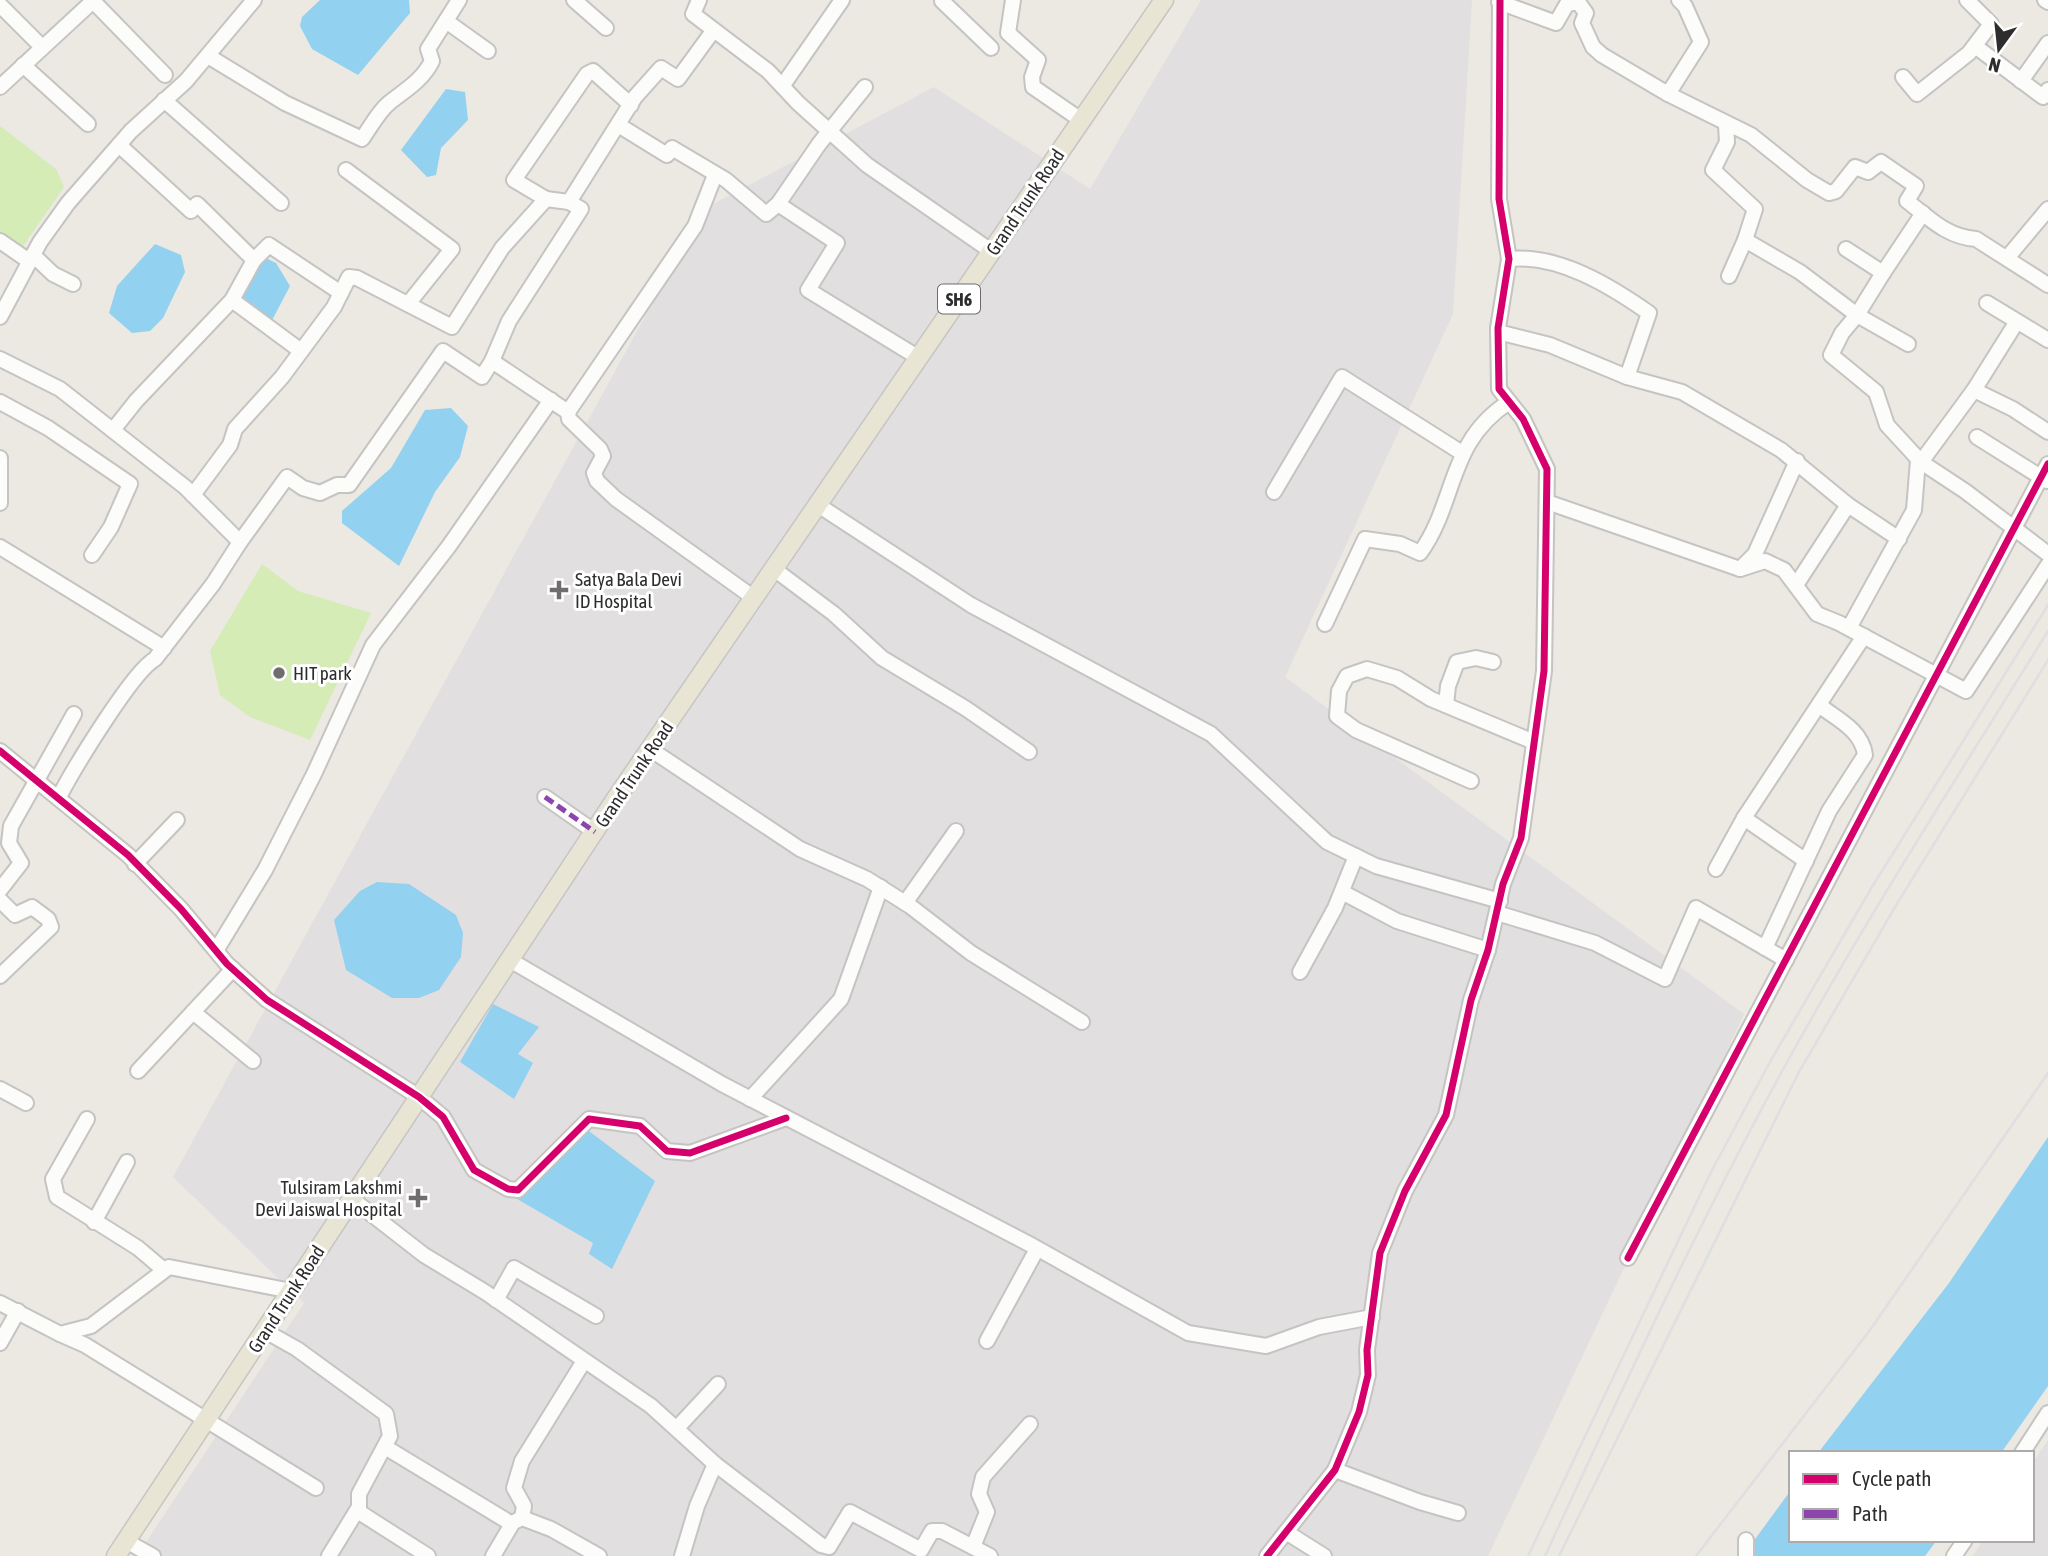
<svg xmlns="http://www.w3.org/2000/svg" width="2048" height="1556" viewBox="0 0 2048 1556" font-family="'Asap Condensed',sans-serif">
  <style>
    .industrial { fill: #e2dfe1 }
    .pitch { fill: #d5ecb7 }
    .water { fill: #92d1f0 }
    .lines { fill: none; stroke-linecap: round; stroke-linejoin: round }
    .minor-casing { stroke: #c5c4c3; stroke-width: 18 }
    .major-casing { stroke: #c6c5c3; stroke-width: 21 }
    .minor { stroke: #fcfcfb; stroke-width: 14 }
    .major { stroke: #e9e5d4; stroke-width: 18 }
    .rail { stroke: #dedfe0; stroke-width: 2.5 }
    .quiet { stroke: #8e44ad; stroke-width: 5; stroke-dasharray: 10 5; stroke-linecap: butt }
    .cycleway-casing { stroke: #fff; stroke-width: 11 }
    .cycleway { stroke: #d6006c; stroke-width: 7 }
    .poi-dot { fill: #706e6c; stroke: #fff; stroke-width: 2.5 }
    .labels { text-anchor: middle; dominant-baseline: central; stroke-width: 6; stroke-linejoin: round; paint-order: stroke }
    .shield { fill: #fff; stroke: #6c6c6c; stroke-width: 2 }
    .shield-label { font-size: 18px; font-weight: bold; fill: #2d2d2d }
    .street-label { font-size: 19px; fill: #2d2d2d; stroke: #fff }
    .poi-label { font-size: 19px; fill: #2d2d2d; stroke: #fff; text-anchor: start }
  </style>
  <rect width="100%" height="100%" fill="#ece8e2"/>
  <!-- industrial -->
  <g class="industrial">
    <polygon points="1201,0 1472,0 1453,314 1285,677 1744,1014 1488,1556 137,1556 304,1303 173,1177 704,209 934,87 1090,189"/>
    <polygon points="2048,1440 2048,1556 1973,1556 1983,1540 2032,1540 2032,1464"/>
  </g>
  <!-- pitch -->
  <g class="pitch">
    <polygon points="0,126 56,169 64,187 21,249 0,235"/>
    <polygon points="262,564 298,591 371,613 310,740 250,717 220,695 210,651"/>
  </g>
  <!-- water -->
  <g class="water">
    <polygon points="320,0 409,0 410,13 358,75 312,49 300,26 302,17"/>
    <polygon points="446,89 465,92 468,120 441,148 436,175 427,177 401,150"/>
    <polygon points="155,244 181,255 185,272 163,318 150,331 132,333 109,313 117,286"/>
    <polygon points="257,254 276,263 290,286 269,326 231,292"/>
    <polygon points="451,408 468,426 460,457 435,492 399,566 342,523 342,511 391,468 425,410"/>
    <polygon points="377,882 409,884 456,915 463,933 461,957 439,990 419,998 392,998 346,970 334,920 360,891"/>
    <polygon points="493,1004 539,1027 518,1054 533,1063 514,1099 460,1062"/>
    <polygon points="577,1122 655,1181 612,1269 589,1254 593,1243 512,1196 555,1141"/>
    <polygon points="2048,1137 2048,1386 2001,1453 1818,1453 1949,1283"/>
    <polygon points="1791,1490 1791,1540 1937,1540 1925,1556 1755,1556 1753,1542"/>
  </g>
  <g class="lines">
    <defs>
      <g id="minor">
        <polyline points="92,0 165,75"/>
        <polyline points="574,0 606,28"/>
        <polyline points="699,0 693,14 768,71 798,103 867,165 991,251"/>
        <polyline points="1013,0 1008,33 1038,60 1032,77 1033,87 1081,120"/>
        <polyline points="2045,0 2048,2"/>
        <polyline points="942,1 991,48"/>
        <polyline points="1499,2 1556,23 1567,4 1578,2 1586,13 1582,23 1593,47 1602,55 1668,94 1701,42 1685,6 1679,0"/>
        <polyline points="0,5 42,47"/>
        <polyline points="446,21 488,51"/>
        <polyline points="1975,46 2043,97 2048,90"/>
        <path d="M208,56L285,103L362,139C370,128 378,112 389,103C405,90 422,81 432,61L428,49L459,0"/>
        <polyline points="23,65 88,124"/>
        <polyline points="1903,77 1917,94 1969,53 1991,24 1967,0"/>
        <polyline points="2021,81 2048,43"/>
        <polyline points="783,85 842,0"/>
        <polyline points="0,87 93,1"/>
        <path d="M1668,94L1751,135L1807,180L1829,193L1836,191L1855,167L1868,172L1881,162L1916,186L1907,201C1929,218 1947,237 1976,239L2048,285"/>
        <polyline points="164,100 281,203"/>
        <polyline points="1726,125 1727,142 1713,170 1755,209 1745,240 1800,272 1857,315 1883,273"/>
        <polyline points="620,126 667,155 672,148 726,180 766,214 778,204 819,144 865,87"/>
        <polyline points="119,145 191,211 197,204 254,260 269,245 341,293"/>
        <polyline points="346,170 452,249 408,304"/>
        <polyline points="569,202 635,97 661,68 678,79 713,31"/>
        <polyline points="778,204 837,243 808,290 919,358"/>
        <polyline points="0,241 29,261"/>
        <polyline points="1846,249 1883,273 1923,213"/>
        <polyline points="33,255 53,274 73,284"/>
        <polyline points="2007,258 2048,209"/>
        <path d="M1509,259C1558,254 1609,285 1649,313L1627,377"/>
        <polyline points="1729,276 1745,240"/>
        <polyline points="232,300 301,351"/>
        <polyline points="1987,303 2048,340"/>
        <polyline points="0,317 40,242 68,203 131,131 186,81 254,0"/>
        <polyline points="1498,332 1550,345 1627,377 1682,392 1781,450 1848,505 1899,539"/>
        <polyline points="1908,344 1857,315 1842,333 1831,355 1876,392 1887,425 1921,462 1965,491 2048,554"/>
        <path d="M0,359L60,389L185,487L240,542L213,584L155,659C132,672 73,770 59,797"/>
        <polyline points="492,361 509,321 581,209 569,202 546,199 514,180 587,74 593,71 631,105"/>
        <polyline points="1974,390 2013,409 2048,432"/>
        <polyline points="0,402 48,428 130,484 111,527 92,555"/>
        <polyline points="568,412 695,226 715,175"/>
        <polyline points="113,430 136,401 232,300 254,260"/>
        <polyline points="1977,437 2047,481"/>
        <polyline points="0,458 0,503"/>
        <polyline points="1921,462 1974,390 2016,323"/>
        <polyline points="1274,492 1342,377 1462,453"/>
        <polyline points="193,495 230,445 235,429 282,377 334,307 349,277 357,278 452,327 502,248 546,199"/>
        <polyline points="1547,502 1740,569 1755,554 1797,461"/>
        <polyline points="818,505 971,605 1211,734 1327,842 1376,866 1500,901"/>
        <polyline points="240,542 287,477 303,488 320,493 337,485 349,485 443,351 482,377 492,361 568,412 569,419 600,449 603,456 594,473 597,481 616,499 754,598"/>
        <polyline points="0,547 164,648"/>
        <polyline points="774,569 834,614 882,658 965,708 1029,752"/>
        <polyline points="1740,569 1765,561 1784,570 1817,614 1839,623 1966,691 2048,565"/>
        <polyline points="1796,585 1848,505"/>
        <path d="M1325,624L1365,539L1400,544L1420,553C1457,502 1447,442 1509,402"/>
        <polyline points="1849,628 1914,510 1918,460"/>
        <polyline points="1446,705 1448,686 1457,662 1476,658 1493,662"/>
        <polyline points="650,749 800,849 867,879 910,906 971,953 1082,1022"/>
        <polyline points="0,751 128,855 181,909 227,964 267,1000 419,1097 443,1117 474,1170 508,1189 518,1190 589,1119 640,1126 667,1151 690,1153 786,1118"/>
        <polyline points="1471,781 1356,730 1337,716 1339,691 1347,676 1367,669 1397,678 1431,699 1534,742"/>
        <polyline points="545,797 595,832"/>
        <polyline points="1744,818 1806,861"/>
        <polyline points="135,864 177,820"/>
        <polyline points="1716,869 1744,818 1864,636"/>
        <polyline points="0,890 21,863 9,843 11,826 74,714"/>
        <polyline points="1342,892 1397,921 1488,950"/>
        <polyline points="0,900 15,915 32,907 48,919 51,927 0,976"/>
        <polyline points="905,903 956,831"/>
        <polyline points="1497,913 1595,943 1665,979 1696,908 1786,960"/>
        <path d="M1765,948L1829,811L1865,755C1862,731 1839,720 1820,706"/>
        <polyline points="217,949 265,870 314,774 373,645 449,546 551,400"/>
        <polyline points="510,960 722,1084 1033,1246 1188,1333 1266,1346 1319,1327 1372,1317"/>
        <polyline points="1300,972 1335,908 1356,856"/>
        <polyline points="193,1012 253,1061"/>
        <polyline points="138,1071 233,969"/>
        <polyline points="0,1089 26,1103"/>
        <polyline points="750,1099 841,999 881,887"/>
        <polyline points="87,1119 53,1179 57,1197 138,1248 164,1270"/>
        <polyline points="352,1199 424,1255 485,1292 651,1406 715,1464 821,1545 829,1547 850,1512 921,1550 932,1531 942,1531 990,1556"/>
        <polyline points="94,1222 127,1162"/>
        <polyline points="1628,1258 2048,464"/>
        <polyline points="496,1300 514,1268 596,1316"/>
        <polyline points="0,1303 60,1334 91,1326 169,1267 291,1291"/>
        <polyline points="265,1331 297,1349 386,1414 390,1436 359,1494 359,1512 428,1556"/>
        <polyline points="60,1334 85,1345 316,1488"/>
        <polyline points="987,1341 1037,1249"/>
        <polyline points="0,1343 18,1311"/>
        <polyline points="677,1428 718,1384"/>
        <polyline points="385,1447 512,1524 493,1556"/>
        <polyline points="2022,1453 2048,1413"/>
        <polyline points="1335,1470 1420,1502 1458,1513"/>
        <polyline points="522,1518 524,1506 514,1488 522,1461 584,1361"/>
        <polyline points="516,1521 522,1518 551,1529 599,1556"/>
        <polyline points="1286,1532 1324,1556"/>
        <polyline points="126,1541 153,1556"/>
        <polyline points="973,1547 987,1512 979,1494 983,1477 1030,1424"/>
        <polyline points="329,1556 359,1507"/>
        <polyline points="682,1556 697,1506 715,1464"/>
        <polyline points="1267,1556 1335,1470 1359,1412 1368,1375 1367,1350 1380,1253 1405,1191 1446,1115 1471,1000 1488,950 1503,884 1521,838 1544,671 1547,469 1523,419 1499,389 1498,328 1509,259 1499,199 1500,0"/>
        <polyline points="1746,1556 1746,1540"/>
        <polyline points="1954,1556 1965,1540"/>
      </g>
      <polyline id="major" points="116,1556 617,797 1164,0"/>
    </defs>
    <!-- minor casing -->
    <use href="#minor" class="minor-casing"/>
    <!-- major casing -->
    <use href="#major" class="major-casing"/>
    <!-- minor -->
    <use href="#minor" class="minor"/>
    <!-- major -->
    <use href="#major" class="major"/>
    <!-- rail -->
    <g class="rail">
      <polyline points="1528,1556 1711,1172 1770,1062 1872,887 2048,605"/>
      <path d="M1545,1556C1621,1392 1697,1225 1785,1066C1866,918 1959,775 2048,631"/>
      <polyline points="1559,1556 1799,1072 1898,902 2048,660"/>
      <polyline points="1696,1556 1870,1330 2048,1073"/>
    </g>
    <!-- quiet -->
    <polyline class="quiet" points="545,797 595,832"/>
    <defs>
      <g id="cycleway">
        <polyline points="0,751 128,855 181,909 227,964 267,1000 419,1097 443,1117 474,1170 508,1189 518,1190 589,1119 640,1126 667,1151 690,1153 786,1118"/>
        <polyline points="1628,1258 2048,464"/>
        <polyline points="1267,1556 1335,1470 1359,1412 1368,1375 1367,1350 1380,1253 1405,1191 1446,1115 1471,1000 1488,950 1503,884 1521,838 1544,671 1547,469 1523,419 1499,389 1498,328 1509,259 1499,199 1500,0"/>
      </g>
    </defs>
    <!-- cycleway casing -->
    <use href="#cycleway" class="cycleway-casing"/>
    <!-- cycleway -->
    <use href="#cycleway" class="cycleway"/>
  </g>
  <!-- markers -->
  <g class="poi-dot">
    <path d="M555.5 579.5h7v7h7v7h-7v7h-7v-7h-7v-7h7z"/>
    <circle cx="279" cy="673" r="7"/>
    <path d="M414.5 1187.5h7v7h7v7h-7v7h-7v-7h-7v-7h7z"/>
  </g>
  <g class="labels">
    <!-- shield labels -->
    <rect class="shield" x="938" y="284.5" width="42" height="29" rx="5"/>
    <g class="shield-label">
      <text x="959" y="299">SH6</text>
    </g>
    <!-- street labels -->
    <g class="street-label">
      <text transform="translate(1025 202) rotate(-56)">Grand Trunk Road</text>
      <text transform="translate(634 774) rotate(-56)">Grand Trunk Road</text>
      <text transform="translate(286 1299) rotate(-57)">Grand Trunk Road</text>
    </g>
    <!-- poi labels -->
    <g class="poi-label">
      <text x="575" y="579">Satya Bala Devi<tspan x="575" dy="22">ID Hospital</tspan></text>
      <text x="293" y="673">HIT park</text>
      <text x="402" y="1187" text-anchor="end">Tulsiram Lakshmi<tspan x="402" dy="22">Devi Jaiswal Hospital</tspan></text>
    </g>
  </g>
  <!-- legend -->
  <rect x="1789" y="1451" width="245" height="91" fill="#ffffff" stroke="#ababab" stroke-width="2"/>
  <rect x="1803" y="1474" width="35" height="10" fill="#d6006c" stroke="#ababab" stroke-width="2"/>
  <text x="1852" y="1486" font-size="21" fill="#2d2d2d">Cycle path</text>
  <rect x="1803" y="1509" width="35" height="10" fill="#8e44ad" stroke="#ababab" stroke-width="2"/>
  <text x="1852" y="1521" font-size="21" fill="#2d2d2d">Path</text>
  <!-- north arrow -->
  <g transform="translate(1999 49) rotate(195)" stroke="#ffffff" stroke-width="5" paint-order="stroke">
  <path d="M0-5L12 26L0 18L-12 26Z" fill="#2d2d2d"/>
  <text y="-10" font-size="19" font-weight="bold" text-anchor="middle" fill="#2d2d2d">N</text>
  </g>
</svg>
